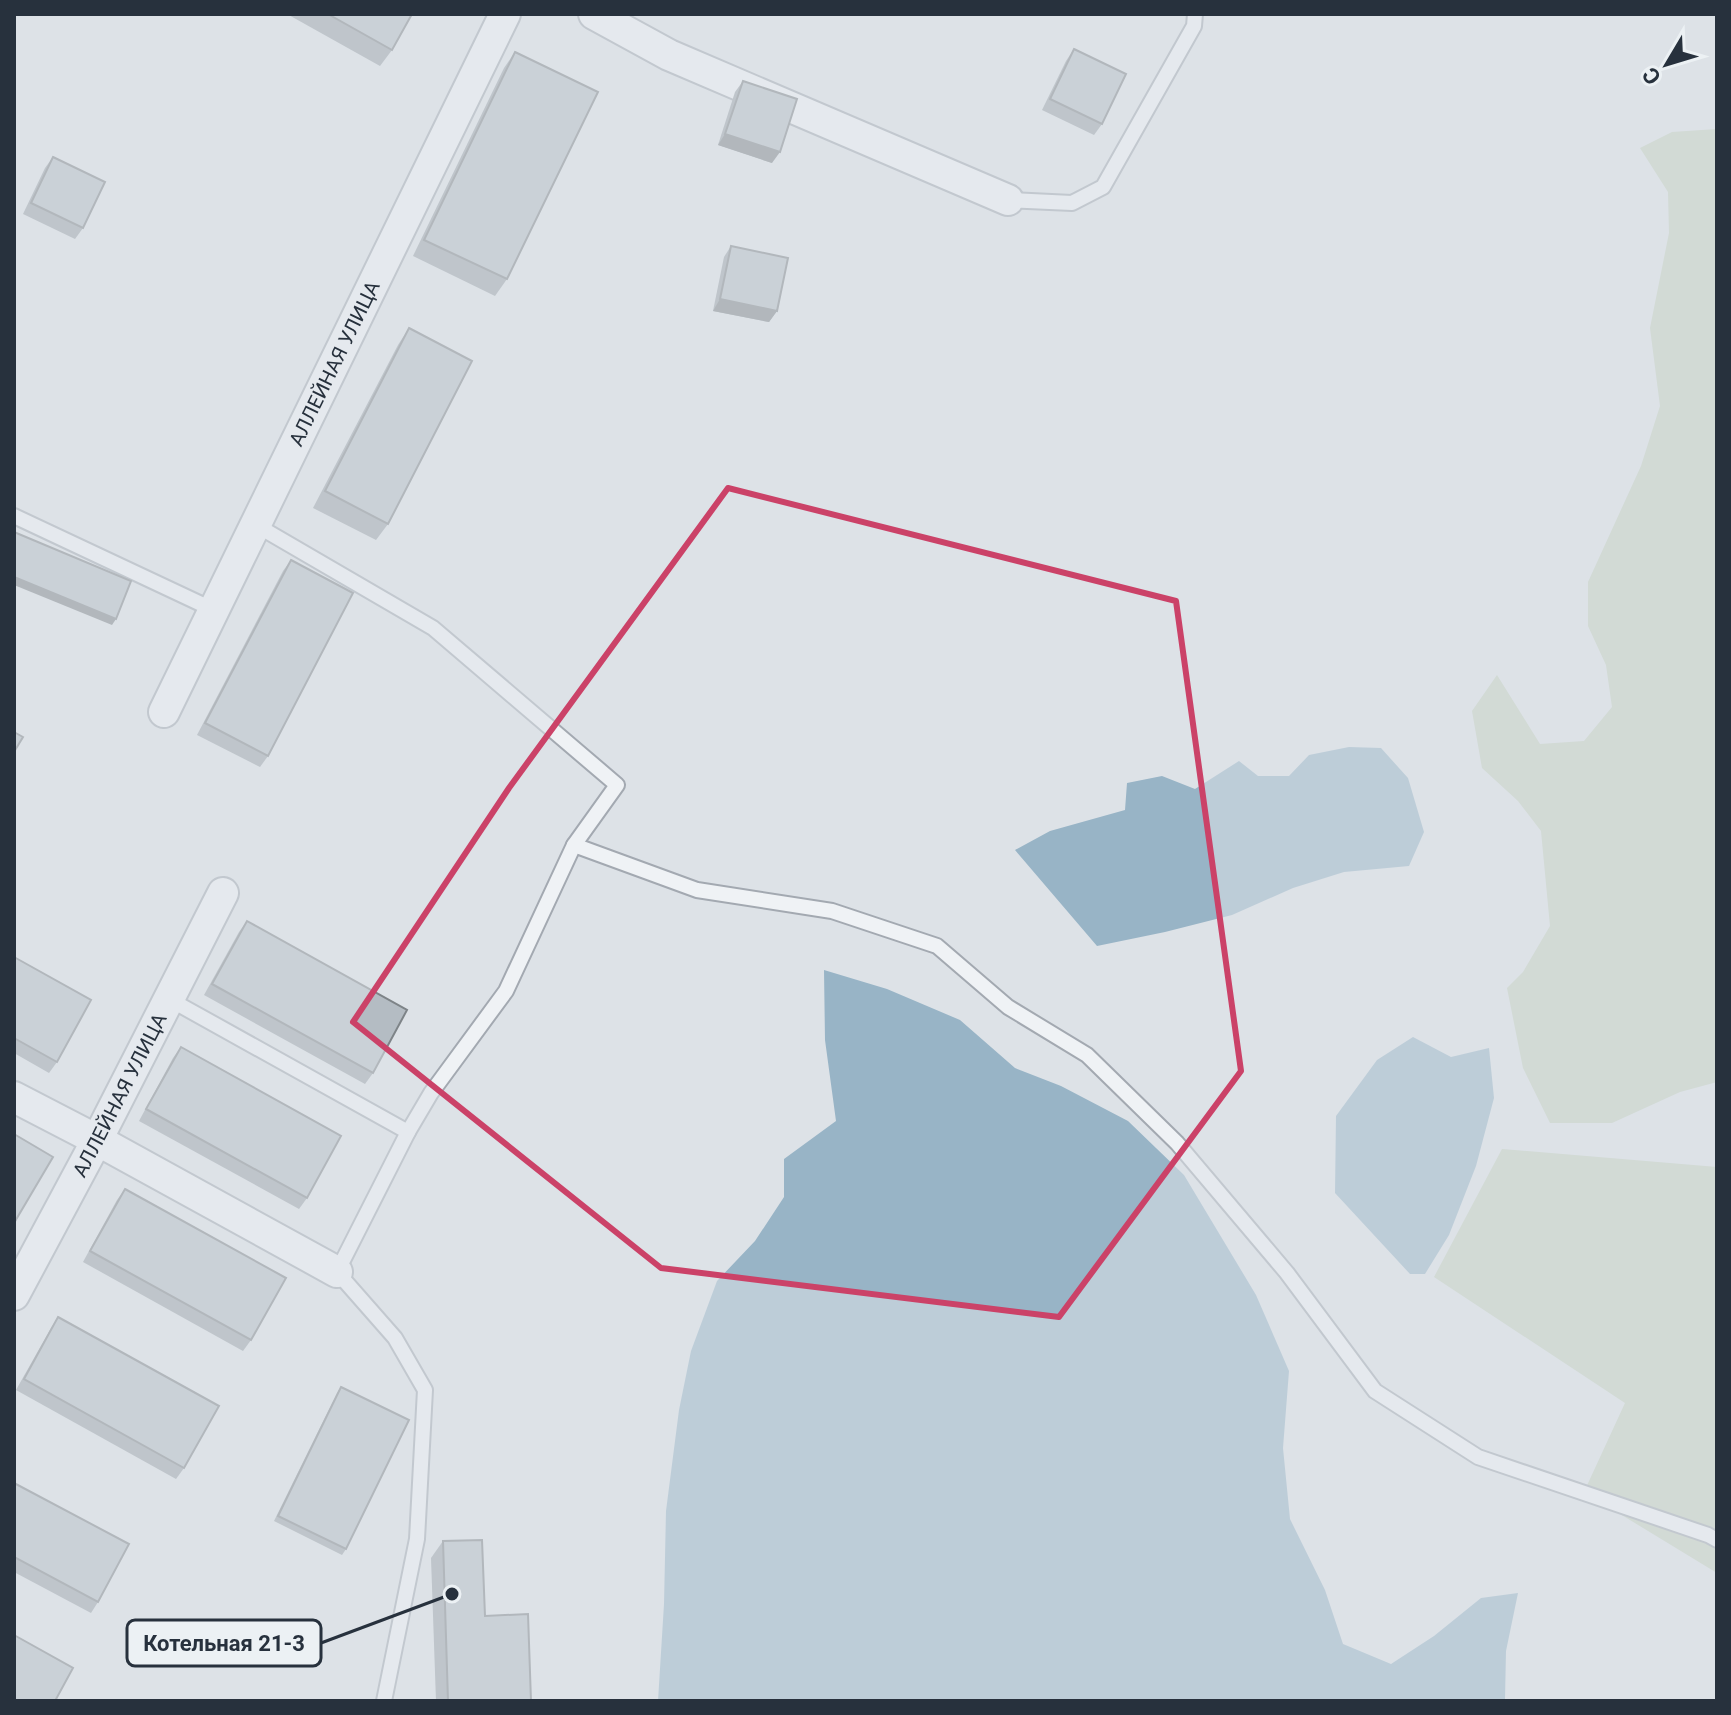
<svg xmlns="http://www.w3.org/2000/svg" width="1731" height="1715" viewBox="0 0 1731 1715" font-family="Roboto,sans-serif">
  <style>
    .green { fill: #c5d0be }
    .water { fill: #98b4c6 }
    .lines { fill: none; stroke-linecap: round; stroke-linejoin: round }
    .lane-casing { stroke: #a3a9b1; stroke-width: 18 }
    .street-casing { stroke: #a3a9b1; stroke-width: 34 }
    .lane { stroke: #eff2f5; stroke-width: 14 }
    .street { stroke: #eff2f5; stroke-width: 30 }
    .wall { fill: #9ba2a8 }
    .shaded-wall { fill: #7e8488 }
    .building { fill: #b4bcc3; stroke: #7e8488; stroke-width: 2 }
    .marked { fill: none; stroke: #cb4268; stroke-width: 6; stroke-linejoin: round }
    .labels { text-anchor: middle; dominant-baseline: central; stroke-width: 6; stroke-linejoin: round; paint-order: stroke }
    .street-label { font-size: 20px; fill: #27313d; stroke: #ecf1f4 }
    .leader { fill: none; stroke: #27313d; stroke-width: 3 }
    .callout-dot { fill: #27313d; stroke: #ecf1f4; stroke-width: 3 }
    .callout { fill: #ecf1f4; stroke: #27313d; stroke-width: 3 }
    .callout-label { font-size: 22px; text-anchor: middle; font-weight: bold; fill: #27313d }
  </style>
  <rect width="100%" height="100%" fill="#dde2e7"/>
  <!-- green -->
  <g class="green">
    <polygon points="1717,129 1717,1082 1680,1092 1612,1123 1550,1123 1523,1068 1507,988 1523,972 1550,926 1541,831 1518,801 1482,768 1472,711 1497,675 1540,744 1584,741 1612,707 1606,665 1588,626 1588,582 1641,466 1660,406 1650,328 1669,233 1668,192 1640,148 1672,132"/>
    <polygon points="1502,1149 1717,1167 1717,1573 1584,1492 1625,1403 1434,1277"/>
  </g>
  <!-- water -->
  <g class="water">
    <polygon points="1349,747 1381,748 1408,778 1424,832 1409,866 1344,872 1293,888 1232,915 1165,932 1097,946 1015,850 1050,831 1125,810 1127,783 1162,776 1195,789 1239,761 1258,776 1289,776 1309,755"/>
    <polygon points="824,970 887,989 960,1020 1015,1068 1061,1086 1128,1121 1184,1175 1256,1295 1289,1371 1283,1448 1290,1519 1325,1590 1343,1644 1391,1664 1434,1636 1481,1598 1518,1593 1506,1651 1505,1699 1509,1701 658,1701 664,1604 666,1511 679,1410 691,1351 717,1281 755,1241 784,1197 784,1159 836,1121 825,1040"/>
    <polygon points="1413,1037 1451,1057 1489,1048 1494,1098 1476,1166 1449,1235 1425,1274 1410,1274 1335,1193 1336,1116 1377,1060"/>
  </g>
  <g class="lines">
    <defs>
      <g id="lane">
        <polyline points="1008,200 1072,203 1103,187 1194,26 1195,14"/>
        <polyline points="14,516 214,610"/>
        <polyline points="256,525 433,628 617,785 574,845"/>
        <polyline points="169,999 408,1132"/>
        <polyline points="384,1701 417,1539 425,1390 395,1338 337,1272 408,1132 431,1093 506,991 574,845 697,890 832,911 937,946 1008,1007 1087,1055 1177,1143 1287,1273 1375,1391 1478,1457 1708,1535 1717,1540"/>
      </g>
      <g id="street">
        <polyline points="594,14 669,55 1008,200"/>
        <path id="s1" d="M164,712L505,14"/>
        <polyline points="14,1097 97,1140 337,1272"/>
        <path id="s2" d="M14,1295L97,1140L223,893"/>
      </g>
    </defs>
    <!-- lane casing -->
    <use href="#lane" class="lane-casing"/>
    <!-- street casing -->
    <use href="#street" class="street-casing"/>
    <!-- lane -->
    <use href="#lane" class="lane"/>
    <!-- street -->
    <use href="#street" class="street"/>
  </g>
  <!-- wall -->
  <g class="wall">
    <polygon points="287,14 412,14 392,50 380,66"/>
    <polygon points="1074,49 1102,124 1094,135 1042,110 1066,61"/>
    <polygon points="515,52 507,279 495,296 413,256 504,68"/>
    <polygon points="743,81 772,163 718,145 735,92"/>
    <polygon points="53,157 83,228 75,239 23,214 45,168"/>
    <polygon points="731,246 777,311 769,322 713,311 724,257"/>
    <polygon points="409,328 388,524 376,540 313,508 398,345"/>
    <polygon points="291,560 268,756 260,767 197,735 283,571"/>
    <polygon points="247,921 373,1073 365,1084 204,995 239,932"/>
    <polygon points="14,957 57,1062 49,1073 14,1053"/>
    <polygon points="181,1047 307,1198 299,1209 139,1121 173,1058"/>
    <polygon points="125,1189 251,1340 243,1351 83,1262 117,1200"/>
    <polygon points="58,1317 184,1468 176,1479 16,1390 51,1328"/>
    <polygon points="341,1387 346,1549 342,1555 274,1521 337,1393"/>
    <polygon points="14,1483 98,1602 91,1613 14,1572"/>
    <polygon points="443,1541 531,1701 436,1701 431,1558"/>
  </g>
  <!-- shaded-wall -->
  <g class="shaded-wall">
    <polygon points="725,134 780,152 772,163 718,145"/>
    <polygon points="720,299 777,311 769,322 713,311"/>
    <polygon points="14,577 116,619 112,625 14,585"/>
  </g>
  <!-- building -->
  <g class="building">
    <polygon points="328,14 412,14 392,50"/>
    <polygon points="1074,49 1126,74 1102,124 1050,99"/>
    <polygon points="515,52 598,92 507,279 424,240"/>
    <polygon points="743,81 797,99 780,152 725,134"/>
    <polygon points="53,157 105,182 83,228 31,203"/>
    <polygon points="731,246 788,258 777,311 720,299"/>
    <polygon points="409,328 472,361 388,524 325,491"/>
    <polygon points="14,532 131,581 116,619 14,577"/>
    <polygon points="291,560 353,593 268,756 205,723"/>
    <polygon points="14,732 23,737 14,752"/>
    <polygon points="247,921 407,1010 373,1073 212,984"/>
    <polygon points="14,957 91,1000 57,1062 14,1038"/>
    <polygon points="181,1047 341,1136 307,1198 146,1109"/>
    <polygon points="14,1134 53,1157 14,1223"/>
    <polygon points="125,1189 286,1278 251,1340 90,1251"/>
    <polygon points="58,1317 219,1406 184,1468 24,1379"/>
    <polygon points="341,1387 409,1420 346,1549 278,1516"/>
    <polygon points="14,1483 129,1544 98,1602 14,1557"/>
    <polygon points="482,1540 485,1616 528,1614 531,1701 448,1701 443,1541"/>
    <polygon points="14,1635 73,1668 55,1701 14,1701"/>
  </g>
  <!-- marked area -->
  <path d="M0 0H1731V1715H0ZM728,488L1176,601L1241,1071L1059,1317L661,1268L353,1022L509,788Z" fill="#dde2e7" fill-opacity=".55" fill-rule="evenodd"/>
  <path class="marked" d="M728,488L1176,601L1241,1071L1059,1317L661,1268L353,1022L509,788Z"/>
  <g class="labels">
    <!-- street labels -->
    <g class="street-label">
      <text stroke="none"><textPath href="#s1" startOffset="388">АЛЛЕЙНАЯ УЛИЦА</textPath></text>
      <text stroke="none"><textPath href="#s2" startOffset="226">АЛЛЕЙНАЯ УЛИЦА</textPath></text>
    </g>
  </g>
  <!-- callouts -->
  <path class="leader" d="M452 1594L321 1643"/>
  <circle class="callout-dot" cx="452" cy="1594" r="8"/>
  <rect class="callout" x="127" y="1620" width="194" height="46" rx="8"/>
  <g class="callout-label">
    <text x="224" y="1651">Котельная 21-3</text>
  </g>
  <!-- border -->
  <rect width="1731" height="1715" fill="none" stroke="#27313d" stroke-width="32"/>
  <!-- north arrow -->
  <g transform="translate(1667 64) rotate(232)" stroke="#ecf1f4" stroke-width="6" paint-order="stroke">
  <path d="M0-6L14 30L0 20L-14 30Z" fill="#27313d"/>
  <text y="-12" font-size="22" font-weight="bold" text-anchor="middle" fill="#27313d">С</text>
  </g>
</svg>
